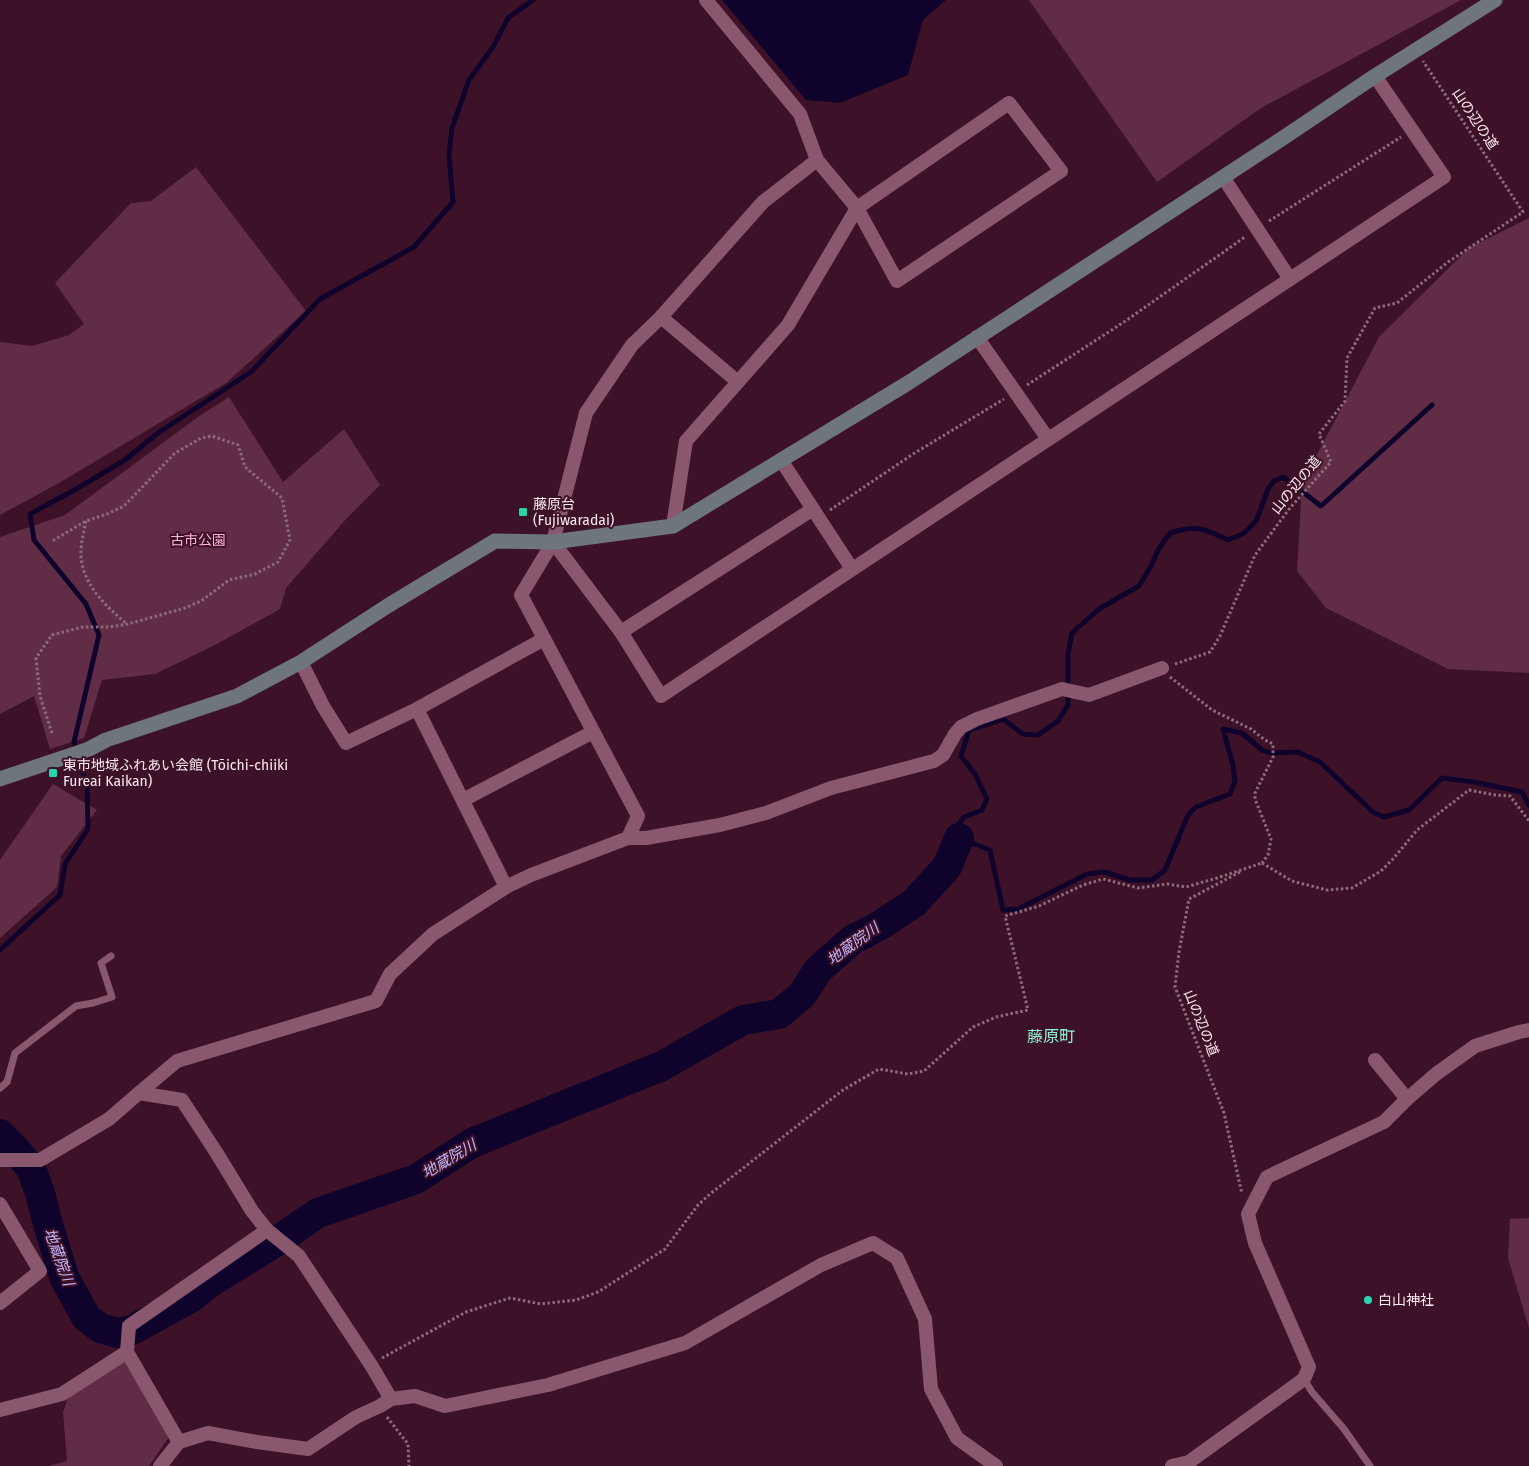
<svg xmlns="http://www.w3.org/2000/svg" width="1529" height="1466" viewBox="0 0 1529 1466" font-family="'Fira Sans','Noto Sans JP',sans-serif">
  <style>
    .green { fill: #612d46 }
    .water { fill: #10032b }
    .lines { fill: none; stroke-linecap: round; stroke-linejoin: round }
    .stream { stroke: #10032b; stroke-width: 5 }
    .river { stroke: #10032b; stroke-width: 30 }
    .path { stroke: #8c6b7b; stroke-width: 3; stroke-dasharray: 2.5 2.5; stroke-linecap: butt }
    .lane { stroke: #8a586e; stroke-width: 7 }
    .street { stroke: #8a586e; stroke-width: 14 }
    .secondary { stroke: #6e767b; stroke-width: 15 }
    .poi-dot { fill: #27d5ad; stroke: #3d1228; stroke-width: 2 }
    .labels { text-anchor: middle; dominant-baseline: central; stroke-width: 4; stroke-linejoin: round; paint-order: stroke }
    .street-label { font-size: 14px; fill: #fceaf1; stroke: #3d1228 }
    .poi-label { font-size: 14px; fill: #fceaf1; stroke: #3d1228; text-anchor: start }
    .park-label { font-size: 14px; fill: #feb3d3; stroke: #3d1228 }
    .water-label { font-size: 15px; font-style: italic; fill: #c4b8fc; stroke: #3d1228 }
    .quarter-label { font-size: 16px; fill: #91f0d3; stroke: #3d1228 }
  </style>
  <rect width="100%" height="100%" fill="#3d1228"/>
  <!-- green -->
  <g class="green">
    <polygon points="1029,0 1461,0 1261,108 1157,182"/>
    <polygon points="196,167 306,311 226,383 59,483 0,515 0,342 32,346 69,335 84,324 55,283 131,203 151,201"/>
    <polygon points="1529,218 1529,673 1448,669 1326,608 1297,571 1302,483 1379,337 1469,248"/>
    <polygon points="229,397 283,482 344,429 380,485 347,518 286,588 280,609 215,645 155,674 102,680 84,738 50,749 34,696 0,714 0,537 65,515 198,417"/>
    <polygon points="53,784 97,810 61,856 57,887 0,938 0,860"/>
    <polygon points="1529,1218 1529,1328 1508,1258 1510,1219"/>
    <polygon points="126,1360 169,1437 149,1466 49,1466 67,1461 63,1412 69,1395"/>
  </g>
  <!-- water -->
  <polygon class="water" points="722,0 946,0 923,20 908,75 840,103 806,100"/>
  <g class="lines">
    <!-- stream -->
    <g class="stream">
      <path d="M1432,405L1321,506L1283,477L1274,481L1268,489L1256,521L1243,534L1228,540C1204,528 1196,525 1170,533L1159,548L1151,566L1139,586L1099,609L1072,633L1068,654V705L1058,721L1038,735L1023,734L1003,719L969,730L961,756L975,774L987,799L982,810L964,817L955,830L959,838L990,850L1003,910L1018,909L1087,874L1104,872L1130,880H1152L1165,870L1188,815L1196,807L1230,794L1235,781L1233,765L1223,729L1242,733L1262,750L1270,753L1298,752L1320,762L1373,812L1384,817L1409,810L1442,778L1474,782L1522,792L1529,805"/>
      <polyline points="0,950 60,895 65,864 88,829 87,786 74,742 99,635 86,604 34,540 30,514 78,488 125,460 158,433 251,372 320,299 414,247 453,202 449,154 452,128 469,80 493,47 508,18 533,0"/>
    </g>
    <!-- river -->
    <polyline class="river" points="0,1134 14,1148 31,1168 40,1193 48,1224 64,1277 86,1317 100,1328 118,1333 132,1330 192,1297 211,1282 271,1245 318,1213 416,1179 472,1143 662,1066 743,1020 779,1014 802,995 818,970 852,940 879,926 914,903 947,867 959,838"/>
    <!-- path -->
    <g class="path">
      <polyline points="1269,221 1401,137"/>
      <polyline points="1027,385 1124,322 1245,237"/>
      <polyline points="830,510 913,454 1004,399"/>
      <path d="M86,521C83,535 79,550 82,564C88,590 108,608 127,624"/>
      <polyline points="1175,664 1210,652 1220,636 1255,555 1290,508 1331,462 1319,434 1345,401 1347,358 1375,308 1397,303 1448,262 1523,212 1423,61"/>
      <polyline points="1170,677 1212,710 1251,729 1265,740 1273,744 1273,757 1255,793 1255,799 1271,839 1268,855 1262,863"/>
      <polyline points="52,733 40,696 36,658 52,635 83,627 109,627 128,624 185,608 201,601 229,580 255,574 278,562 290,540 282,498 245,467 238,445 212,436 201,438 175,453 124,506 107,514 86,521 52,541"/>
      <polyline points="1262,863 1292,881 1327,890 1352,888 1381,871 1393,859 1417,830 1469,790 1495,795 1510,796 1529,821"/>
      <polyline points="1240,872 1189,899 1179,952 1175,987 1224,1113 1242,1194"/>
      <polyline points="382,1358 466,1312 510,1298 541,1304 576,1300 598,1292 665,1249 698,1205 710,1194 843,1090 879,1069 908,1074 924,1071 973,1027 996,1017 1028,1010 1005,916 1039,906 1083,885 1103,879 1138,888 1167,884 1186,887 1217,878 1262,863"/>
      <polyline points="387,1417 408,1444 409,1466"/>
    </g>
    <!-- lane -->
    <g class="lane">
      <polyline points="0,1088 7,1082 15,1053 76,1006 93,1003 112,997 101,963 111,956"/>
      <polyline points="1304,1379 1312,1392 1344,1429 1370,1466"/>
    </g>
    <!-- street -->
    <g class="street">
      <polyline points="1223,177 1290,279"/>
      <polyline points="661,317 738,382"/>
      <polyline points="977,337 1048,439"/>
      <polyline points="781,460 852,569"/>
      <polyline points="673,526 686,441 788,325 857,208 1009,103 1061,171 897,281 857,208 817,160 800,114 706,0"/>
      <polyline points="553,542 621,632 661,696 1444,177 1375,76"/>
      <polyline points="621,632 813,509"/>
      <polyline points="301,662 323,706 346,743 417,709 544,639"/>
      <polyline points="417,709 506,887"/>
      <polyline points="463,800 593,732"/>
      <polyline points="628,838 646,838 720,825 766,813 831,788 934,761 943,755 955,734 961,727 977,719 1062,689 1089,695 1162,668"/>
      <polyline points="1375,1060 1407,1099"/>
      <polyline points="139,1093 177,1061 376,1001 390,974 433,934 506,887 531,875 628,838 638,816 521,595 553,542 586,413 632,345 661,317 763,202 817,160"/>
      <polyline points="0,1160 40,1160 109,1119 139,1093 182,1100 216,1152 252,1211 267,1230 299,1256 371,1365 391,1399"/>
      <polyline points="0,1204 40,1271 0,1303"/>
      <polyline points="0,1410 62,1394 127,1352"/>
      <polyline points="179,1442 127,1352 129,1326 267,1230"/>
      <polyline points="160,1466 179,1442 208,1433 257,1442 308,1449 356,1417 380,1406 391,1399 415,1396 445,1406 548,1385 685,1343 821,1265 873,1243 897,1258 925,1319 931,1389 957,1438 996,1466"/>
      <polyline points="1172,1466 1189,1462 1304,1379 1309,1367 1255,1243 1248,1214 1267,1177 1384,1122 1407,1099 1436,1074 1475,1046 1519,1032 1529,1030"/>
    </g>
    <!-- secondary -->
    <polyline class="secondary" points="0,779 89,749 106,740 237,696 301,662 389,605 495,541 553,542 673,526 908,383 1289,134 1375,76 1495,0"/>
  </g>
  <!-- markers -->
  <g class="poi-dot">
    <rect x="518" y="507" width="10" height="10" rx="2.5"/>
    <rect x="48" y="768" width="10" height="10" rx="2.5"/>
    <circle cx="1368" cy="1300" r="5"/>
  </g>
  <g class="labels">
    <!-- street labels -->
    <g class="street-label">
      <text transform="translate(1475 119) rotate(56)">山の辺の道</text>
      <text transform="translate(1296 485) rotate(-51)">山の辺の道</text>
      <text transform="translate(1201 1023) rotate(68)">山の辺の道</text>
    </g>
    <!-- poi labels -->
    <g class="poi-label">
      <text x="533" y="504">藤原台<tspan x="533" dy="16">(Fujiwaradai)</tspan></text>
      <text x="63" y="765">東市地域ふれあい会館 (Tōichi-chiiki<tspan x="63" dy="16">Fureai Kaikan)</tspan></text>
      <text x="1378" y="1300">白山神社</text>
    </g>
    <!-- park labels -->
    <g class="park-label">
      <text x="198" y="540">古市公園</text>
    </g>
    <!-- water labels -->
    <g class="water-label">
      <text transform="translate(853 944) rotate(-36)">地蔵院川</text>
      <text transform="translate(449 1159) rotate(-31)">地蔵院川</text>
      <text transform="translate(59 1257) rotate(70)">地蔵院川</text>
    </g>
    <!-- quarter labels -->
    <g class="quarter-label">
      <text x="1051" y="1036">藤原町</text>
    </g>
  </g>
</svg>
